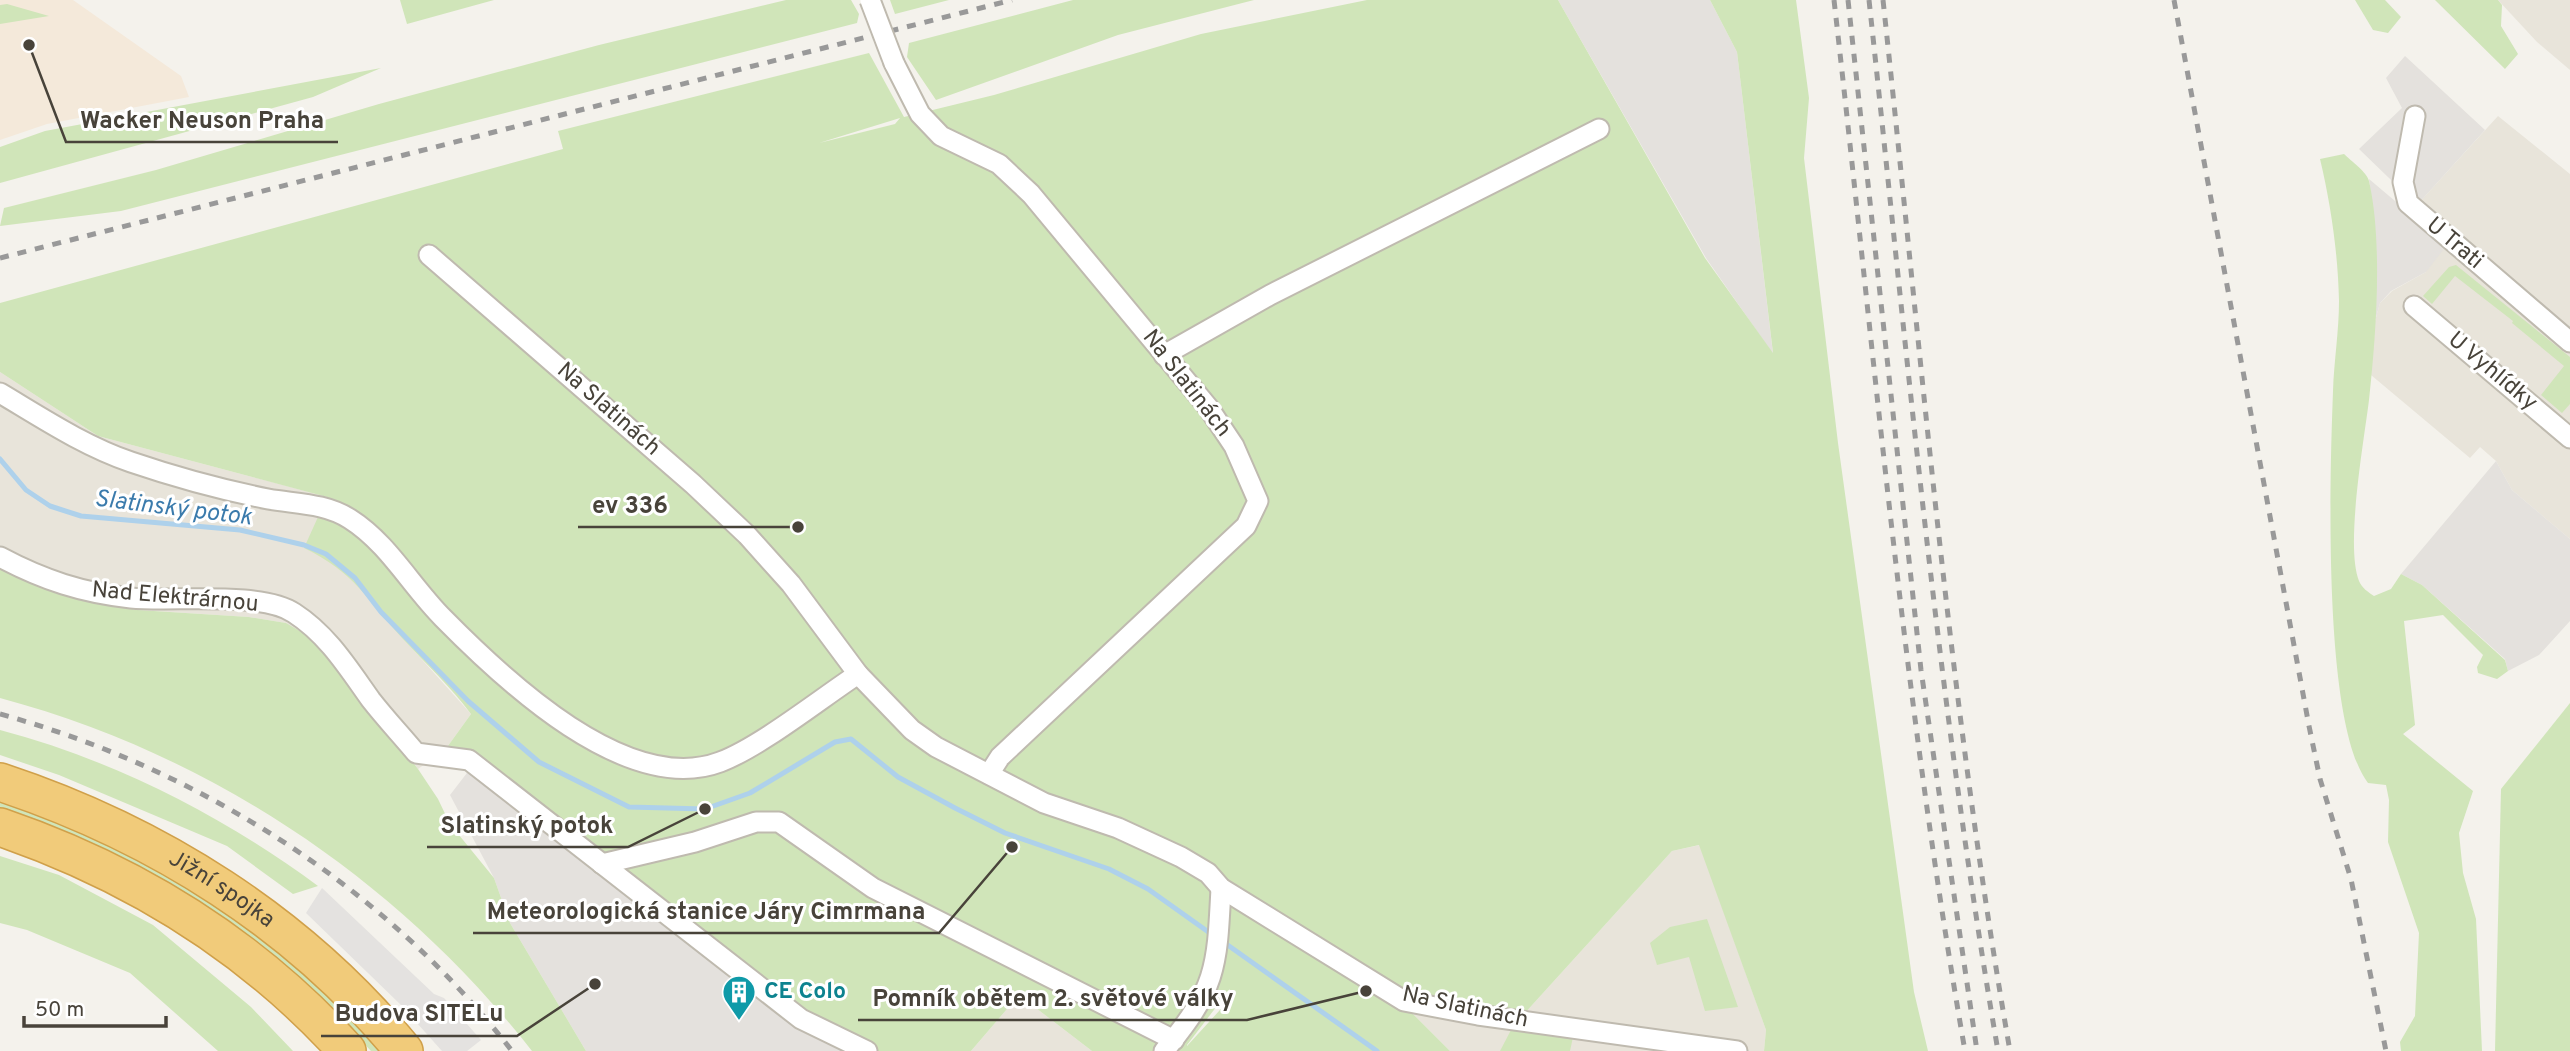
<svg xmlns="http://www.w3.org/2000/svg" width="2570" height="1051" viewBox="0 0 2570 1051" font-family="Overpass,sans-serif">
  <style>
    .residential { fill: #e8e4da }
    .commercial { fill: #f4e9da }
    .industrial { fill: #e4e1dd }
    .green { fill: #d0e5b9; fill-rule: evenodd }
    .parking { fill: #e4e2e0 }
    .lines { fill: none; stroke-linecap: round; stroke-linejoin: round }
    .stream { stroke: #aed1eb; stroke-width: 5 }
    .street-casing { stroke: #bfbaaf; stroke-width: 23 }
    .highway-casing { stroke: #d0a04a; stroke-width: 40 }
    .street { stroke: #fff; stroke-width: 19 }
    .highway { stroke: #f1cb7a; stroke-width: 37 }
    .rail { stroke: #999; stroke-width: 5; stroke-dasharray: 9 9; stroke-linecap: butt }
    .street-bridge-casing { stroke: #bfbaaf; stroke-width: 23; stroke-linecap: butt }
    .street-bridge { stroke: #fff; stroke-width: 19 }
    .labels { text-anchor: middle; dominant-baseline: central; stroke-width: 6; stroke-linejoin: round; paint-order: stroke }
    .street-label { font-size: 23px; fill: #48433a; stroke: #fff }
    .culture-label { font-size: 23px; font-weight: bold; fill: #0d838f; stroke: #fff; text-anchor: start }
    .water-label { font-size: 24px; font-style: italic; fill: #3b7bac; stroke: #fff }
    .leader { fill: none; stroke: #48433a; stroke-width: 2.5 }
    .callout-dot { fill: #48433a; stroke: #fff; stroke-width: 2.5 }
    .callout-label { font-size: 24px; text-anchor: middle; font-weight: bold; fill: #48433a; stroke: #fff; stroke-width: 6; stroke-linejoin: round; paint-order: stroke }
  </style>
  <rect width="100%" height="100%" fill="#f4f2ec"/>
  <!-- residential -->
  <g class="residential">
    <polygon points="2498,0 2570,0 2570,70 2537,42"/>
    <polygon points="2498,116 2570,174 2570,539 2512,490 2496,461 2480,447 2470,458 2371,375 2375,321 2380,303 2392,291 2426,272 2417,205"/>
    <polygon points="0,372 98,436 328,497 305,548 327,559 359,584 380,613 471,714 445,750 418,769 373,708 286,623 249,617 138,610 60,594 0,568"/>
    <polygon points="1700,845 1766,1030 1764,1051 1450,1051 1408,1009 1523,1015 1672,851"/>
    <polygon points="1019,995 1092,1051 971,1051"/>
  </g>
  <!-- commercial -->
  <polygon class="commercial" points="0,0 73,0 181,76 189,97 47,124 0,140"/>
  <!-- industrial -->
  <g class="industrial">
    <polygon points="1558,0 1710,0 1737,52 1773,354 1706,258"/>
    <polygon points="2405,56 2485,130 2417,205 2359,149 2402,108 2386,78"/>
    <polygon points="2369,179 2447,245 2426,272 2391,291 2380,303 2375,321 2374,221"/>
    <polygon points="2496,461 2512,490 2570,539 2570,621 2539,655 2508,671 2505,659 2422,585 2401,574"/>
    <polygon points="470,769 853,1051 586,1051 510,923 494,878 450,795"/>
  </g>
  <!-- green -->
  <g class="green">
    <polygon points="400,0 494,0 407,24"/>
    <polygon points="786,0 851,0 859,14 857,23 121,211 0,226 4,208 156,170 379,104 599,45"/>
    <polygon points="890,0 949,0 895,14"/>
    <polygon points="1073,0 1254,0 1118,35 936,100 907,57 909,43"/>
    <path d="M1367,0H1558L1705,258L1773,353L1737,52L1710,0H1796L1809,98L1804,158L1838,443L1914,992L1928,1051H1764L1766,1030L1699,845L1672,851L1523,1015L1408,1009L1450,1051H1092L1019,995L971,1051H853L445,750L471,714C451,687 425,663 402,638C367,599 354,572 304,548L327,497L98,436L0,372V303L563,149L558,131L869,53L904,117L994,95L1201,34ZM900,118L895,124L819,143ZM1230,989V999L1187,1046V1045Z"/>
    <polygon points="2355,0 2385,0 2401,17 2388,33 2373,30"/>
    <polygon points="2435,0 2498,0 2502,5 2501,26 2518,54 2505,69"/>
    <polygon points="7,4 49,16 0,24 0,5"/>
    <polygon points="381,68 313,97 0,183 0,147 45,131"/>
    <path d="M2344,154C2351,161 2367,172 2369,181C2383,243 2376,336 2369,400C2364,441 2345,546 2359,581C2362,588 2368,592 2374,596L2391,589L2401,574L2422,585L2505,660L2508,671L2497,679L2478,673L2477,667L2483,655L2443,615L2404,621L2415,725L2403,734L2473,791L2459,833L2463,873L2476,919L2482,1051H2401L2400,1042L2415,1016L2419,933L2388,842L2389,800L2386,785L2368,783C2322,723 2330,474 2333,391C2334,361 2339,331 2339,301C2338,254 2331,205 2320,159Z"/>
    <polygon points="2456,265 2570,357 2570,404 2562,413 2541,395 2564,366 2512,323 2513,321 2455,276 2432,304 2423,296 2449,267"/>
    <path d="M0,568L60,594L138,610L249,617L286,623L322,644L418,769L438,799L450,824L494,878L510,923L586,1051H532C398,880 210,754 0,698Z"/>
    <polygon points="2570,703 2570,1051 2495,1051 2501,789"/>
    <path d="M0,730C114,760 223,816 318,886L293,894L227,846L59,775L0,755Z"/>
    <path d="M0,799L62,821L186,882L299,967L383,1051H371C261,930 153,864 0,809Z"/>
    <polygon points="0,856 59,875 153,925 251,1007 293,1051 218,1051 130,973 27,930 0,923"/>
    <polygon points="1707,919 1738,1007 1705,1011 1689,957 1657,965 1650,943 1670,927"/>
    <polygon points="1511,1030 1573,1037 1570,1051 1500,1051"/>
  </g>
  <!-- parking -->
  <polygon class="parking" points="322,888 434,994 444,998 481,1040 467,1051 442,1051 400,1004 306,913"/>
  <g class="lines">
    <!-- stream -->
    <g class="stream">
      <polyline points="0,459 26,490 50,506 81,516 240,530 304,545 326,554 355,578 381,612 468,701 539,762 629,807 705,809 750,793 835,742 851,739 898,777 955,808 1005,833 1109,869 1148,889 1214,936"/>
      <polyline points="1222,941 1377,1051"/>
    </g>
    <defs>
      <g id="street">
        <polyline points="894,63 920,114 941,136 999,164 1031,194 1208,407 1234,446 1258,501 1246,526 1000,757 989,774"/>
        <polyline points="2415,116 2403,182 2408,203 2570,342"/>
        <polyline points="429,255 693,484 747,535 791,584 858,674 912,730 936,747 1044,803 1118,828 1181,857 1208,873 1221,888 1404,1001 1478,1015 1737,1051"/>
        <polyline points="2414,306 2570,438"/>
        <polyline points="1164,355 1270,295 1599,129"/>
        <path d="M0,393C42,418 84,446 131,462C175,477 223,490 268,499C296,504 325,503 350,519C388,543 411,586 443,618C504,680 627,797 720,762C760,747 820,699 858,674"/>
        <path d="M0,557C43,580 83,593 131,598C173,602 261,591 294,613C328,635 348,668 371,700C385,718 401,735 416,753L469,760L801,1019L867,1051"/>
        <polyline points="602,864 695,842 756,822 779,822 873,888 1174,1040"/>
        <path d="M1164,1051C1217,988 1217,967 1221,888"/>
      </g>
      <g id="highway">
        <path id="s1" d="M0,782C157,834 299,923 404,1051"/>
        <path d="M0,827C134,873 252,946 347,1051"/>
      </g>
    </defs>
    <!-- street casing -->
    <use href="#street" class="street-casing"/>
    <!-- highway casing -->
    <use href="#highway" class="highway-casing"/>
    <!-- street -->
    <use href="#street" class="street"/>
    <!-- highway -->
    <use href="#highway" class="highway"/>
    <!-- rail -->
    <g class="rail">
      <path d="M1834,0C1874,351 1904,703 1965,1051"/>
      <polyline points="1848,0 1921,670 1977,1051"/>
      <path d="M1869,0C1907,351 1938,703 1998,1051"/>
      <path d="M1883,0C1921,351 1949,703 2010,1051"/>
      <polyline points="2174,0 2309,726 2320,779 2351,879 2386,1051"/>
      <polyline points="0,258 1012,0"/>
      <path d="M0,714C199,769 385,887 512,1051"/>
    </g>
    <defs>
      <polyline id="street-bridge" points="870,0 894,63"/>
    </defs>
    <!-- street-bridge casing -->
    <use href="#street-bridge" class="street-bridge-casing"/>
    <!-- street-bridge -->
    <use href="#street-bridge" class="street-bridge"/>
  </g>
  <!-- icons -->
  <defs>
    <symbol id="building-pin" viewBox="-11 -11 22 30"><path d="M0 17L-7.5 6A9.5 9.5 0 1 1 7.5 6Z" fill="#0f9aa8" stroke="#fff"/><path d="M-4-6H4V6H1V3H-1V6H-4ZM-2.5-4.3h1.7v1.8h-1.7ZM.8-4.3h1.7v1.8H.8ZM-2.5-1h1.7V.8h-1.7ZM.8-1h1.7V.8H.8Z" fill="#fff"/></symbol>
  </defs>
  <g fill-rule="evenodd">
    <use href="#building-pin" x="720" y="973" width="38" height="52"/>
  </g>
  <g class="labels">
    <!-- street labels -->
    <g class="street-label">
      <text transform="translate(2454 244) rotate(40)">U Trati</text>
      <text transform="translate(2492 372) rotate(40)">U Vyhlídky</text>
      <text transform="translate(1186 384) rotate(52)">Na Slatinách</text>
      <text transform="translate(608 410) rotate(41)">Na Slatinách</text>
      <text transform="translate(175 598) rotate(5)">Nad Elektrárnou</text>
      <text stroke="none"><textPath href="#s1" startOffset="247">Jižní spojka</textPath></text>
      <text transform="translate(1465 1008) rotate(12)">Na Slatinách</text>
    </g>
    <!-- culture labels -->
    <g class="culture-label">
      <text x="764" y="992">CE Colo</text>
    </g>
    <!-- water labels -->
    <g class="water-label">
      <text transform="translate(173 509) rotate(7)">Slatinský potok</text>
    </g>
  </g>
  <!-- callouts -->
  <path class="leader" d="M29 45L66 142H338M798 527L682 527H578M705 809L628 847H427M1012 847L939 933H473M1366 991L1247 1020H858M595 984L517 1036H321"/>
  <g class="callout-dot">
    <circle cx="29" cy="45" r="7"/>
    <circle cx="798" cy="527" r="7"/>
    <circle cx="705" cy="809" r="7"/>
    <circle cx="1012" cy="847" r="7"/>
    <circle cx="1366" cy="991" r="7"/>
    <circle cx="595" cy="984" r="7"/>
  </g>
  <g class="callout-label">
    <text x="202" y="128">Wacker Neuson Praha</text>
    <text x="630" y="513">ev 336</text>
    <text x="527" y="833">Slatinský potok</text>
    <text x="706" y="919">Meteorologická stanice Járy Cimrmana</text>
    <text x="1053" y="1006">Pomník obětem 2. světové války</text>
    <text x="419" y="1021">Budova SITELu</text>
  </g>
  <!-- scale -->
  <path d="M24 1016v10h142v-10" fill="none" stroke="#48433a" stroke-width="3.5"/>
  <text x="35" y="1016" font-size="21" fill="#48433a" stroke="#ffffff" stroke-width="5" paint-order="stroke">50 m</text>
</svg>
